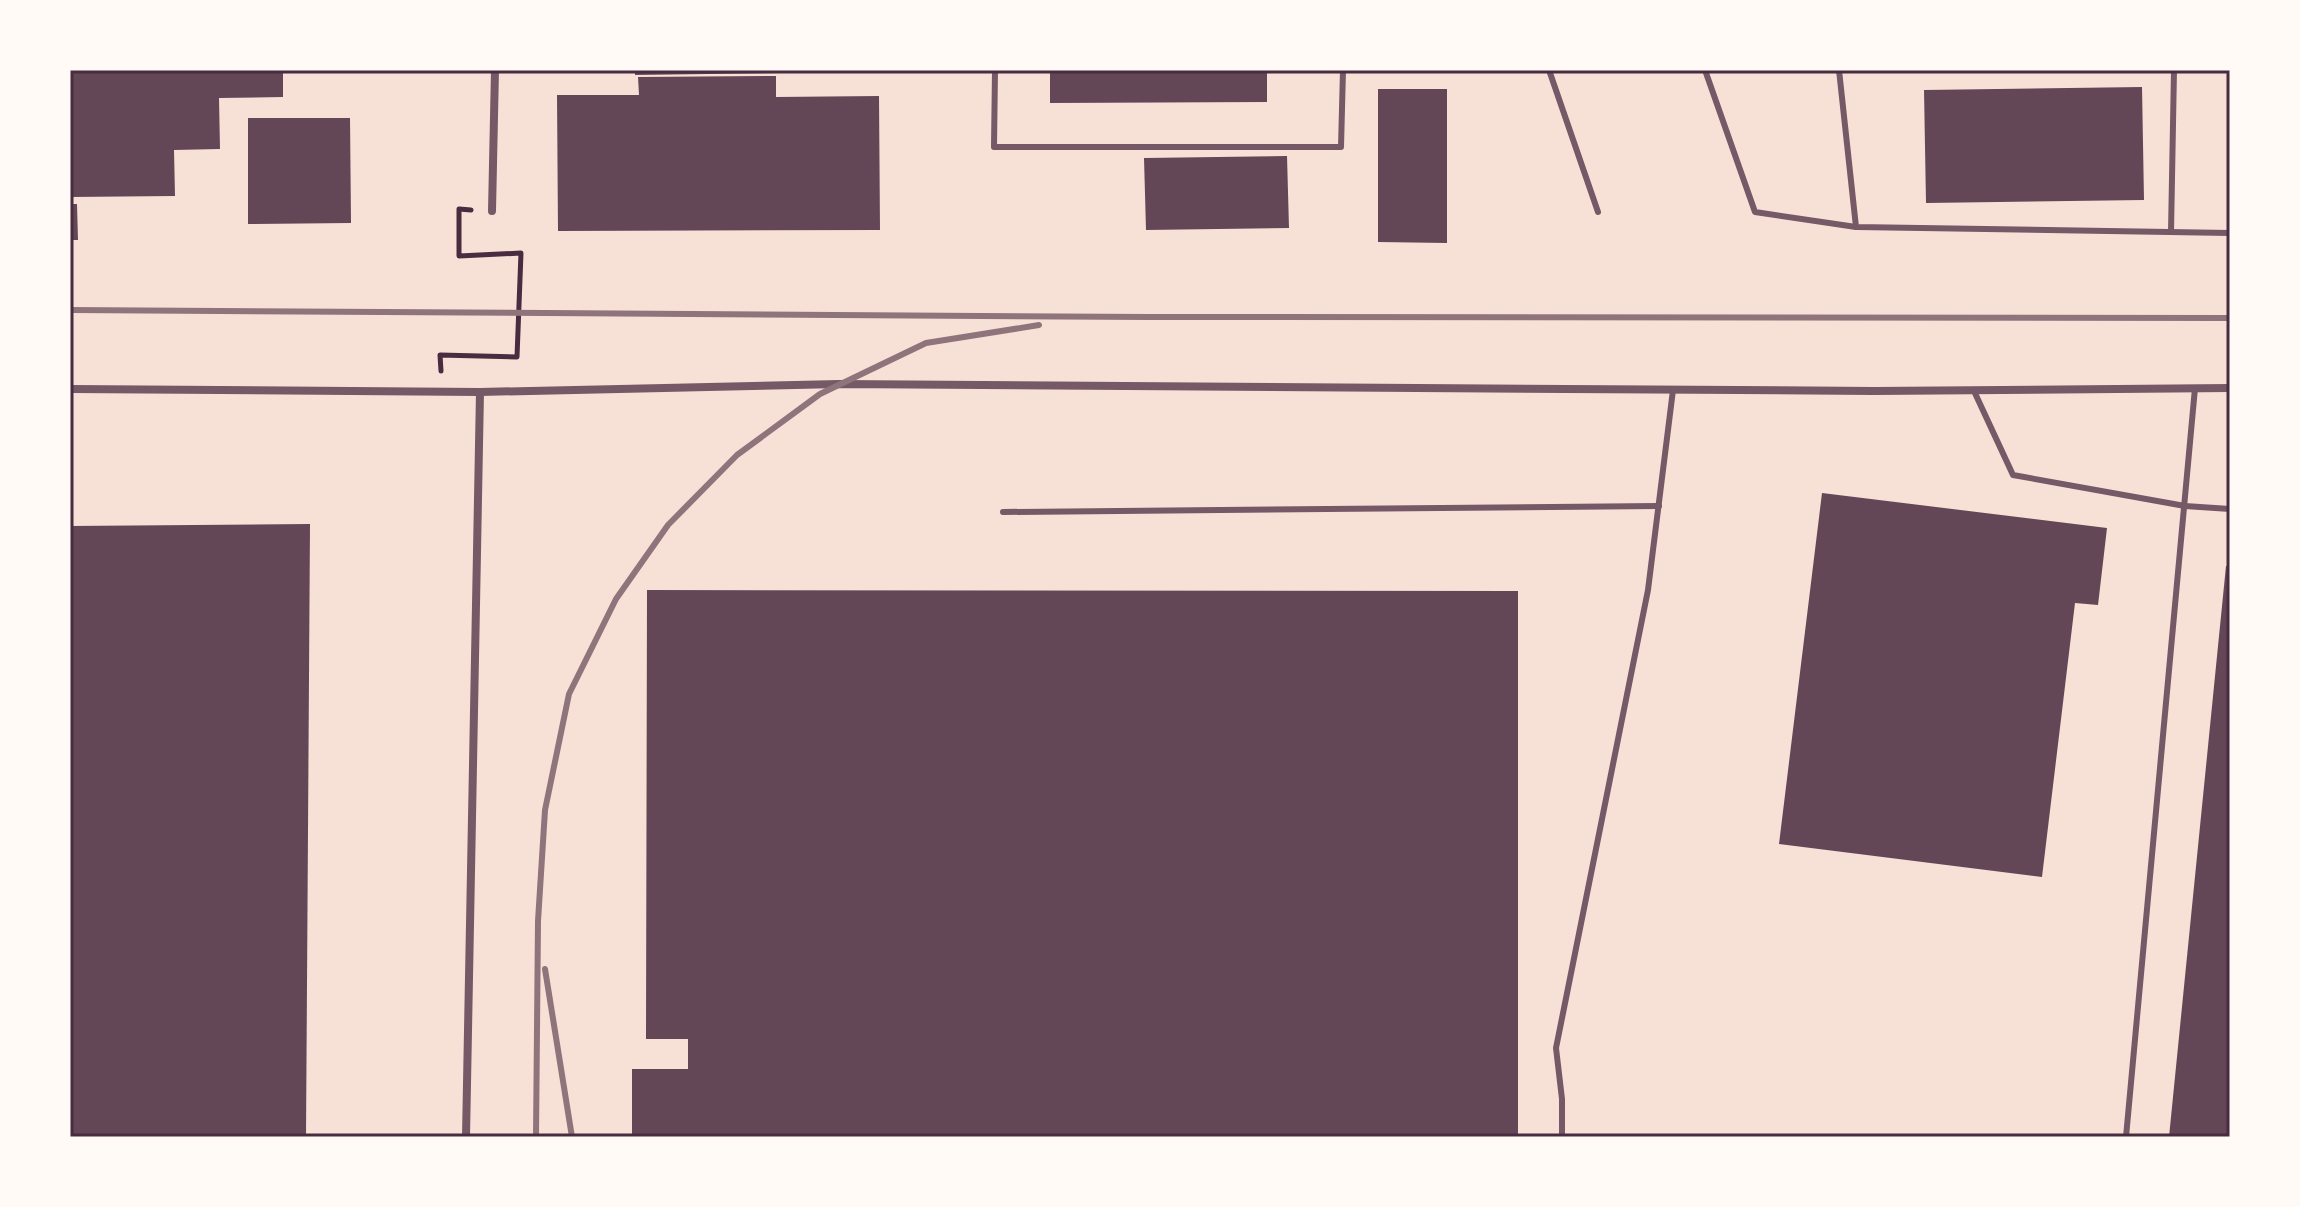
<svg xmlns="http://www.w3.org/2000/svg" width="2300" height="1207" viewBox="0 0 2300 1207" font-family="Barlow,sans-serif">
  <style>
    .building { fill: #644757 }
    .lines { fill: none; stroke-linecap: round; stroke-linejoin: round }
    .path { stroke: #4a2c40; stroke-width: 5 }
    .service { stroke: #755966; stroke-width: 6 }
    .minor { stroke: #755966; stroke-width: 8 }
    .rail { stroke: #8f747c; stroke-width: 6 }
    .neatline { fill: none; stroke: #4a2c40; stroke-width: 3 }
  </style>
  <rect width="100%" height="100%" fill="#f7e1d7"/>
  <!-- building -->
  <g class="building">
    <polygon points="70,70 283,70 283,97 219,98 220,149 174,150 175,196 70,197"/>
    <polygon points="635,70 782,70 782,73 635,75"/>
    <polygon points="1050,70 1267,70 1267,102 1050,103"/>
    <polygon points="776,76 776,97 879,96 880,230 558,231 557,95 639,95 638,77"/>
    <polygon points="2142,87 2144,200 1926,203 1924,90"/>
    <polygon points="1378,89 1447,89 1447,243 1378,242"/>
    <polygon points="248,118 350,118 351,223 248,224"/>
    <polygon points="1287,156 1289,228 1146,230 1144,158"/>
    <polygon points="70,204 77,204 78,240 70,240"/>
    <polygon points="1822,493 2107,528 2098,605 2075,603 2042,877 1779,844"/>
    <polygon points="310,524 306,1137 70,1137 70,526"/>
    <polygon points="2226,566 2230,566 2230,1137 2169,1137"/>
    <polygon points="647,590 1518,591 1518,1137 632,1137 632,1069 688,1069 688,1039 646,1039"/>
  </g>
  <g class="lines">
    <!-- path -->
    <polyline class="path" points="441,371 440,355 517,357 521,253 459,256 459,209 471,210"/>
    <!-- service -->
    <g class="service">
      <polyline points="995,70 994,147 1341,147 1343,70"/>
      <polyline points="1549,70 1598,212"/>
      <polyline points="1705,70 1755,212 1856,227"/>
      <polyline points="1839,70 1856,227 2230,233"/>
      <polyline points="2171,232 2174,70"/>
      <polyline points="1974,391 2013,475 2185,506 2230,509"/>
      <polyline points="1003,512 1659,506"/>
      <polyline points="1562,1137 1562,1099 1556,1048 1648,590 1673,390"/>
      <polyline points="2126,1137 2195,388"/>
    </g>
    <!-- minor -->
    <g class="minor">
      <polyline points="492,211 495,70"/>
      <polyline points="70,389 480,392 839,384 1874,391 2230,388"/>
      <polyline points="466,1137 480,392"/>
    </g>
    <!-- rail -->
    <g class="rail">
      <polyline points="70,310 1149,317 2230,318"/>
      <polyline points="545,969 572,1137"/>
      <polyline points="536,1137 538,921 545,810 569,694 616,599 668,525 737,455 820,394 926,343 1039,325"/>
    </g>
  </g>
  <!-- border -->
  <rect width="2300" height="1207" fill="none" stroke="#fffaf5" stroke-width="144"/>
  <rect x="72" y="72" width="2156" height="1063" class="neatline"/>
</svg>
